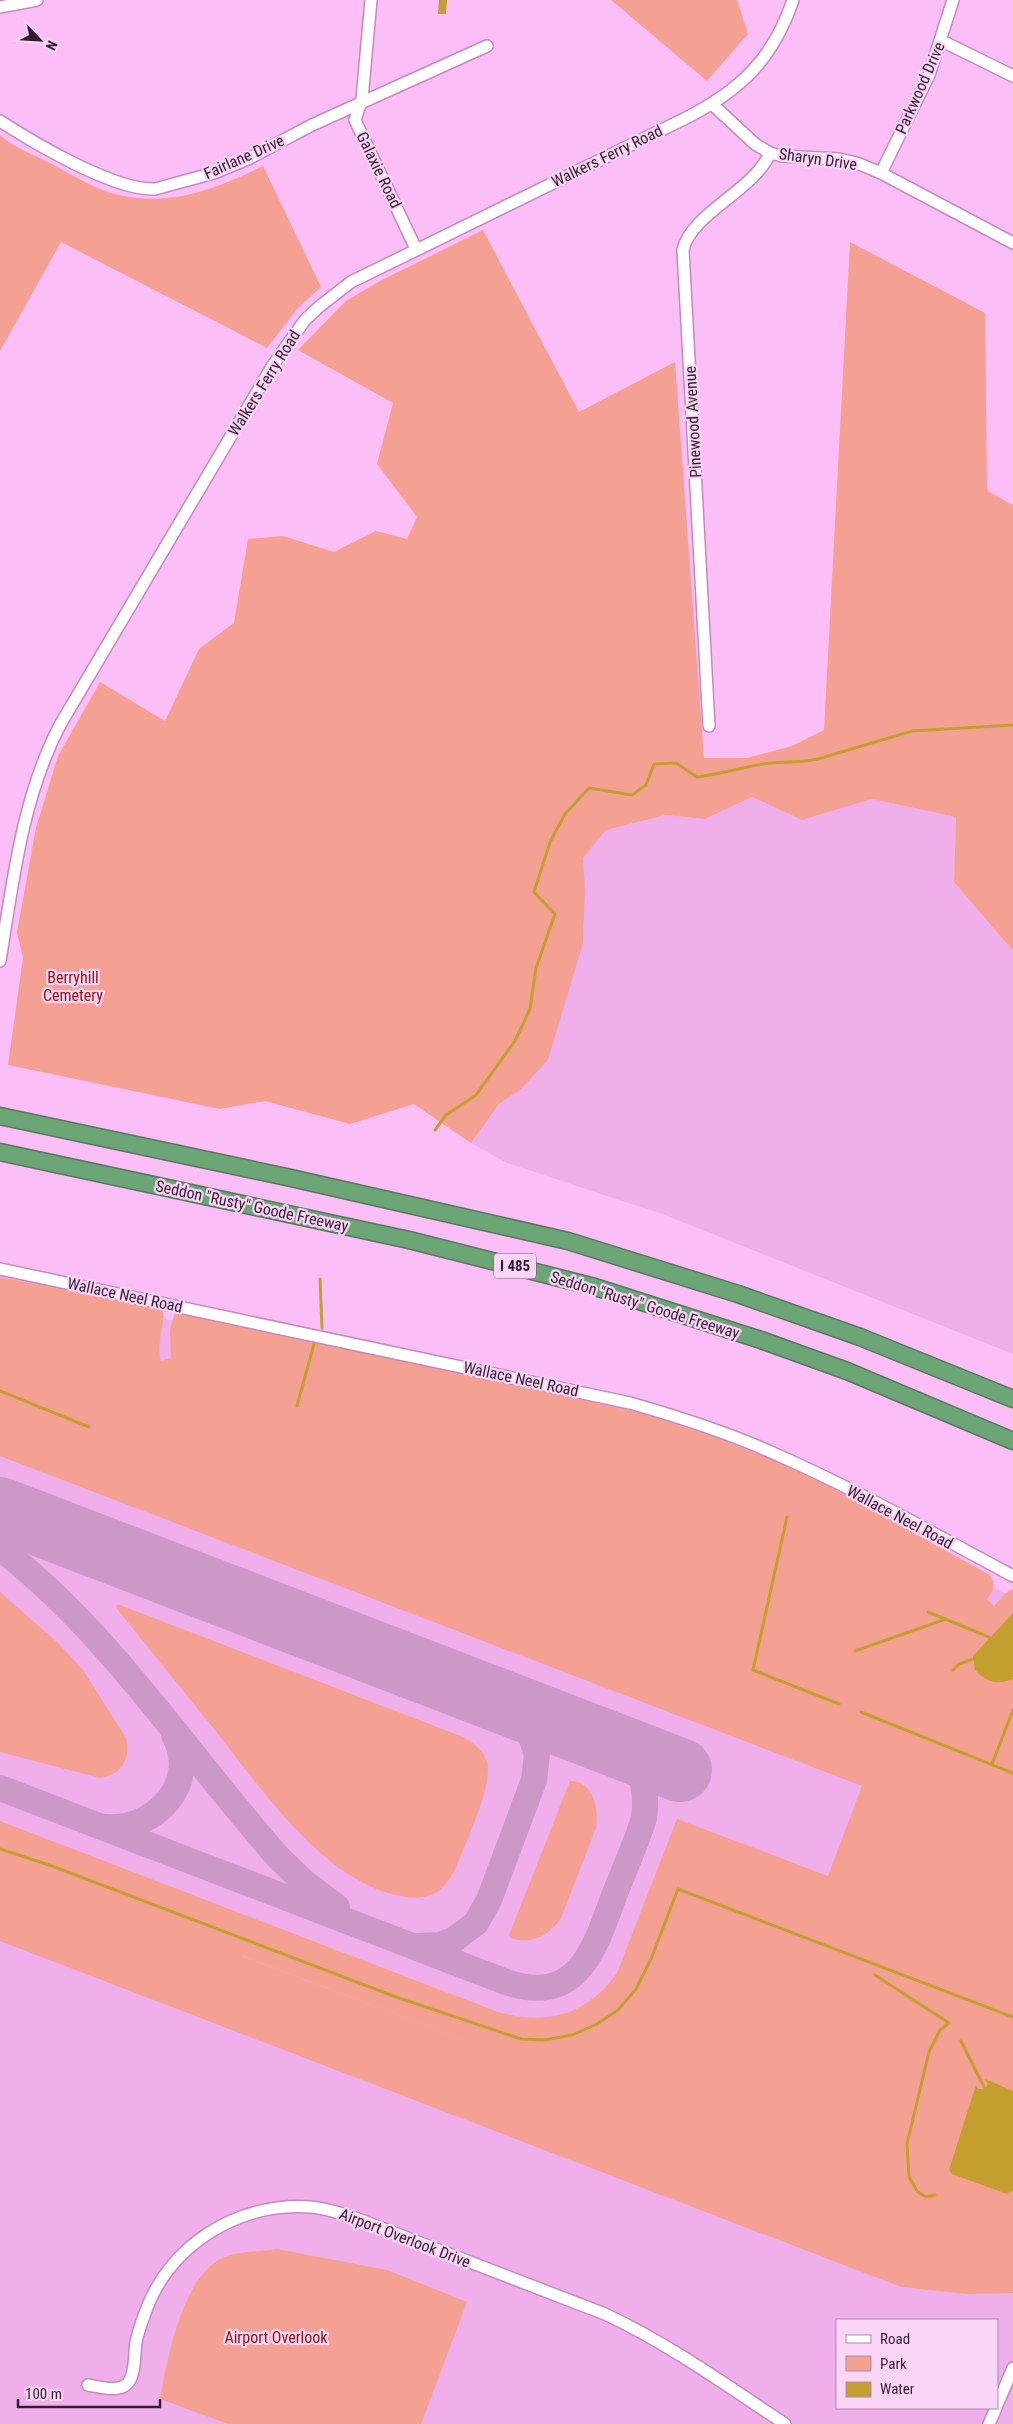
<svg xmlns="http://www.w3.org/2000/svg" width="1013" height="2424" viewBox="0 0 1013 2424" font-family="'Roboto Condensed',sans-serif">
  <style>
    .built { fill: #f0aeea; fill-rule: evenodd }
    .green { fill: #f4a193; fill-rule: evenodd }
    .water { fill: #c49f30 }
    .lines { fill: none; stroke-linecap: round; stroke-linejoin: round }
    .stream { stroke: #c49f30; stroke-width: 3 }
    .taxiway { stroke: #cc98c8; stroke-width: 26 }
    .runway { stroke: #cc98c8; stroke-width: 64 }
    .minor-casing { stroke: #c489bf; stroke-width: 14 }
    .highway-casing { stroke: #58765e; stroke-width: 19 }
    .minor { stroke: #fff; stroke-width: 11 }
    .highway { stroke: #6ca677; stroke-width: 16 }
    .labels { text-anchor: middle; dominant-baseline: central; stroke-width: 4.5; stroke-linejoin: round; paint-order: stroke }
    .shield { fill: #fbd5f7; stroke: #6f546c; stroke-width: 1 }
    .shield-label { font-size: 15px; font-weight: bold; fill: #331c31 }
    .street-label { font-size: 16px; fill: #331c31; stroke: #fbd5f7 }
    .park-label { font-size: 16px; fill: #8b130b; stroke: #fbd5f7 }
  </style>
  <rect width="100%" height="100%" fill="#fcbef7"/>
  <!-- built -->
  <g class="built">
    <polygon points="752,797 802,820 872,799 956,817 954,882 1013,951 1013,1354 665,1215 507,1163 471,1143 499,1104 521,1089 583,943 585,891 582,859 606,830 666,815 705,819"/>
    <path d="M0,1294L172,1320L850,1505L1013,1598V2424H0ZM837,2320H997V2408H837Z"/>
  </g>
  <!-- green -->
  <g class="green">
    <polygon points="611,0 737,0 748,34 707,81"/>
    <path d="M0,135C14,148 37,156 54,165C74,176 96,190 119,195C171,207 218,188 263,166L321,287L297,309L267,348L61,242L0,351Z"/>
    <polygon points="483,230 579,412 675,362 704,758 747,758 792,746 824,730 850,242 985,313 987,491 1013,505 1013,951 954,882 956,817 872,799 802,820 752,797 705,819 666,815 606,830 583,858 585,891 583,943 548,1060 521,1089 499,1104 471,1143 414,1104 350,1124 265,1101 220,1109 8,1065 23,958 17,932 36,828 58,756 100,682 165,721 199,649 234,623 248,539 283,536 334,552 376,531 407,539 417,517 377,464 393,403 298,350 346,301 380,281"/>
    <path d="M0,1277L162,1309C168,1317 155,1342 161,1361L171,1358L170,1331L174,1315L178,1313L635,1411L715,1437L776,1461L827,1485L990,1575C996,1584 994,1592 987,1599L994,1606L1007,1592L1013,1589V2293L967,2294L901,2287L0,1941V1821L498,2012C547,2026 587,2015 617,1973L677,1819L828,1876L862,1786L0,1456ZM242,1956H243L530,2065Z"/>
    <path d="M0,1592L58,1643L83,1670L126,1738C131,1760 122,1774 100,1778L0,1752Z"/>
    <path d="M116,1605H120L463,1737C474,1743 483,1750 487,1762C494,1785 463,1848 454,1872C441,1895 426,1901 401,1896C321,1882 258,1783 210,1724C179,1686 148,1647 117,1609Z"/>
    <path d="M570,1781C594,1781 599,1810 596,1828L561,1918C550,1935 533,1944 512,1939L509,1935Z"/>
    <path d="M277,2249L387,2270L467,2302L421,2424H228L160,2399C167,2360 182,2278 221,2259C236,2251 260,2252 277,2249Z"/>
  </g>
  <!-- water -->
  <g class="water">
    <polygon points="439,0 447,0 446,14 438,14"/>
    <path d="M1013,1613V1679C997,1685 988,1683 975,1670L973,1656Z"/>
    <polygon points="985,2079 1013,2091 1013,2190 1007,2194 952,2174 949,2170 976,2085 978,2089 985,2089 988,2084"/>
  </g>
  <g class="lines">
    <!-- stream -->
    <g class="stream">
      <path d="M435,1130L446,1115L476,1095L515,1041L530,1009L536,968L555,914L534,892L550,842L565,814L589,788L632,795L646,785L654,764L676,763L697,777C721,774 746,766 771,763C787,761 802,763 818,759L912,731L1013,725"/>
      <polyline points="320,1279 322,1328"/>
      <polyline points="0,1391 89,1427"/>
      <polyline points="297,1406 314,1344"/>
      <polyline points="787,1517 753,1670 839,1704"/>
      <polyline points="928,1612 989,1637"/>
      <polyline points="855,1651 946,1619"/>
      <polyline points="953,1670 959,1664 973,1659"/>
      <polyline points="861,1712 1013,1773"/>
      <polyline points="992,1764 1013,1710"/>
      <polyline points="0,1849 52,1866 396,1997 521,2039 545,2040 572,2035 597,2024 618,2010 636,1989 651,1959 678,1889 1013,2017"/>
      <polyline points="875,1975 949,2023 940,2030 929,2052 907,2144 909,2177 918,2192 926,2197 935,2195"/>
      <polyline points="961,2041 985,2089"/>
    </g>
    <!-- taxiway -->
    <g class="taxiway">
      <path d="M0,1548C111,1634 186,1753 278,1857L304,1882L337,1907"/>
      <path d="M0,1788L506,1982C579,2007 595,1947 615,1893C625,1868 636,1844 644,1818C649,1782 638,1762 609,1743"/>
      <path d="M106,1827C155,1831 200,1783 174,1735"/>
      <polyline points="417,1946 440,1945 455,1939 476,1923 489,1900 534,1780 537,1754 528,1728 513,1711 486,1696"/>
    </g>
    <!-- runway -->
    <polyline class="runway" points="0,1509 680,1770"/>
    <defs>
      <g id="minor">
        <polyline points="371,0 362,99 355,120 416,249"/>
        <polyline points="0,7 37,0"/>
        <polyline points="942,41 1013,76"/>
        <polyline points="712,104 755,144 770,153 782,156 839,159 857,163 881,173 1013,243"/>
        <path d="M0,121C34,143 115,191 155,189L214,173L248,159L312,125L487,46"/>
        <polyline points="881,173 929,75 953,0"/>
        <path d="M709,726L683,250C691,213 754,191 770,153"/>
        <path d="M0,961C13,881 22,798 60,725L273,365L305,320L320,306L351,282L686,118C741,90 773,59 793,0"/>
        <path d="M0,1269L630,1403C679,1417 727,1432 773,1453C856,1489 934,1534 1013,1576"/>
        <path d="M88,2385C100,2387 119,2393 128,2383C136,2373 134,2354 136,2342C138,2333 141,2324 144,2316C167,2246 237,2202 310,2207C327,2208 342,2214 358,2219L605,2314C669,2344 726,2385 785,2424"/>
        <polyline points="997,2405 1013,2368"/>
        <polyline points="989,2424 996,2408"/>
      </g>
      <g id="highway">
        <polyline points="0,1116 291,1178 568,1241 738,1294 860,1337 1013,1399"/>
        <polyline points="0,1152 409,1240 595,1287 761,1340 847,1371 1013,1441"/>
      </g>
    </defs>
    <!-- minor casing -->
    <use href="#minor" class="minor-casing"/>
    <!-- highway casing -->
    <use href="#highway" class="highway-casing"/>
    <!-- minor -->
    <use href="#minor" class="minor"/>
    <!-- highway -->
    <use href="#highway" class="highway"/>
  </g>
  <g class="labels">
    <!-- shield labels -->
    <rect class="shield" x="494" y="1253.5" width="42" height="25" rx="4"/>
    <g class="shield-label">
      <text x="515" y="1266">I 485</text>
    </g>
    <!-- street labels -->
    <g class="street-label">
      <text transform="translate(920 88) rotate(-66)">Parkwood Drive</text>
      <text transform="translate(607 156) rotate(-26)">Walkers Ferry Road</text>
      <text transform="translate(244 157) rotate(-24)">Fairlane Drive</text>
      <text transform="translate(818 159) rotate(8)">Sharyn Drive</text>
      <text transform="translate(379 170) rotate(64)">Galaxie Road</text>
      <text transform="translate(264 383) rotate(-58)">Walkers Ferry Road</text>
      <text transform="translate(693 422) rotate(-93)">Pinewood Avenue</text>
      <text transform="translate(252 1206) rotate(12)">Seddon "Rusty" Goode Freeway</text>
      <text transform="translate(125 1295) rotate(12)">Wallace Neel Road</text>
      <text transform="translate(645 1305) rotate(17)">Seddon "Rusty" Goode Freeway</text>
      <text transform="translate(521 1379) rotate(12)">Wallace Neel Road</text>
      <text transform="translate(900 1517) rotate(28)">Wallace Neel Road</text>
      <text transform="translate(405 2238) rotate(21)">Airport Overlook Drive</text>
    </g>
    <!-- park labels -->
    <g class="park-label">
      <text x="73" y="977">Berryhill<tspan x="73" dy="18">Cemetery</tspan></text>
      <text x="276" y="2337">Airport Overlook</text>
    </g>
  </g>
  <!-- legend -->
  <rect x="836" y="2319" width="162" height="90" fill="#fbd5f7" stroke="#ab8ba8"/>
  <rect x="846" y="2335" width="25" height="8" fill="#ffffff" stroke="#ab8ba8"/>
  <text x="880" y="2344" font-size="15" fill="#331c31">Road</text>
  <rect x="846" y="2356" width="25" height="15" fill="#f4a193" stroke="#ab8ba8"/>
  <text x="880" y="2369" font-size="15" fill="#331c31">Park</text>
  <rect x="846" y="2382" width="25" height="15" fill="#c49f30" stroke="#ab8ba8"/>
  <text x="880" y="2394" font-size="15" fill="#331c31">Water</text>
  <!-- north arrow -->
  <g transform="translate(40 40) rotate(115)" stroke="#fbd5f7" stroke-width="4" paint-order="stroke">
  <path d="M0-4L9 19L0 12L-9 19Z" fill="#331c31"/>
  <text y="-8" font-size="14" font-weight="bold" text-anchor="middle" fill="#331c31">N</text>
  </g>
  <!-- scale -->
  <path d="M18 2399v8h142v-8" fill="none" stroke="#331c31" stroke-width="2.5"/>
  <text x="25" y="2399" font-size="15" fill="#331c31" stroke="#fbd5f7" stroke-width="4" paint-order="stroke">100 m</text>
</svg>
